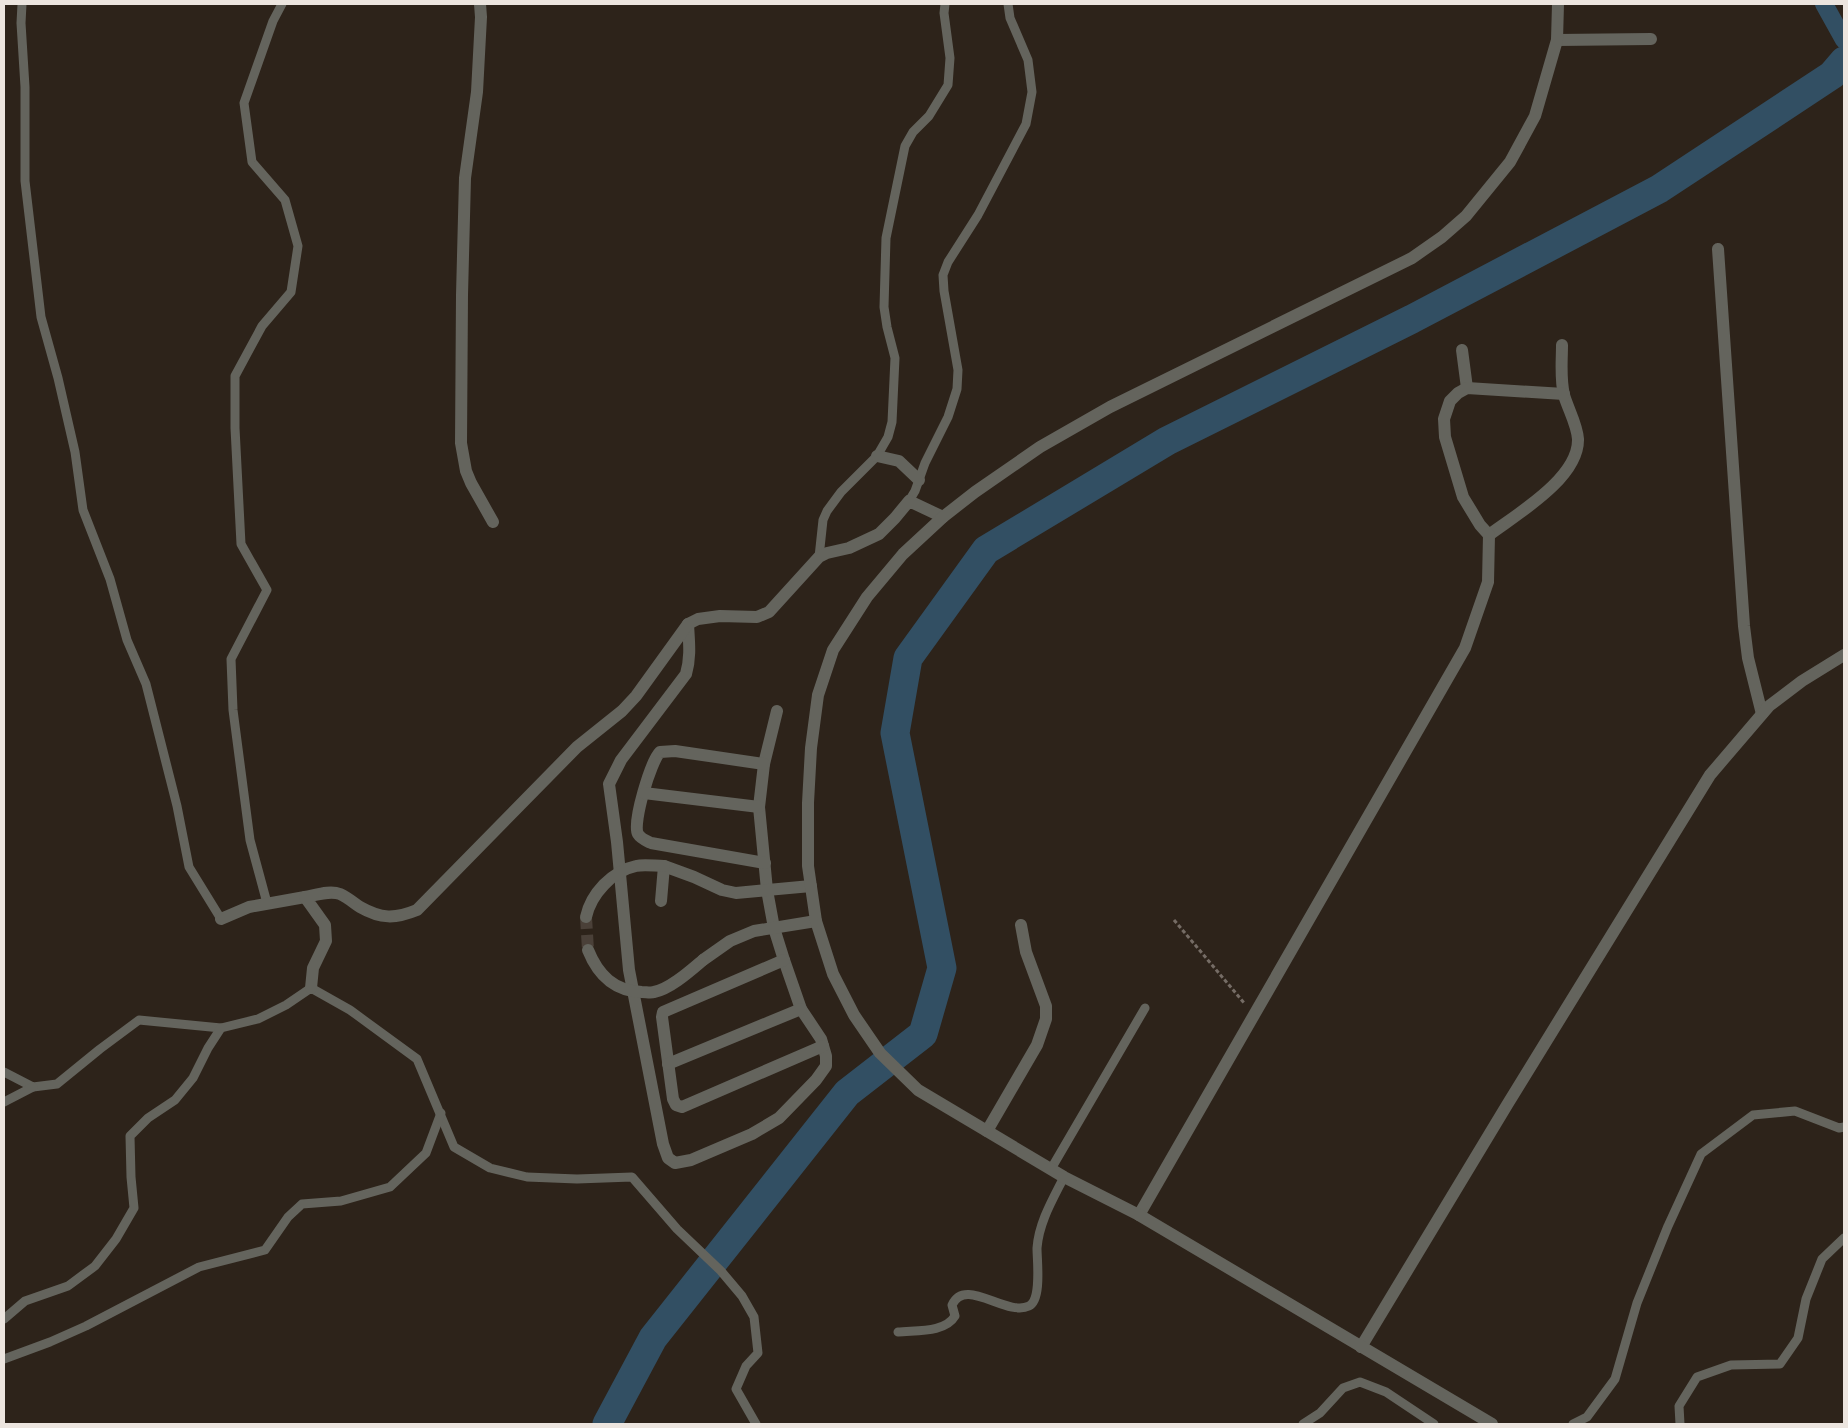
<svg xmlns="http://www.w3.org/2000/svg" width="1848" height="1428" viewBox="0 0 1848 1428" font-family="Figtree,sans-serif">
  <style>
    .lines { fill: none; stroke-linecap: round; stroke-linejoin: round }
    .canal { stroke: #324f63; stroke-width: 18 }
    .river { stroke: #324f63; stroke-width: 29 }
    .minor-tunnel { stroke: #4a4038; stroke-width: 12; stroke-dasharray: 12 6; stroke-linecap: butt }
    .path { stroke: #756c65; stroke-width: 3; stroke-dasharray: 4 2.5; stroke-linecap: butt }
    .service { stroke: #64645d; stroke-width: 9 }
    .minor { stroke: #64645d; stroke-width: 12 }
    .minor-bridge { stroke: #64645d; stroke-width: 12 }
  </style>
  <rect width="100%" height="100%" fill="#2d231a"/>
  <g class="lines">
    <!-- canal -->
    <polyline class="canal" points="1824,4 1844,40"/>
    <!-- river -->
    <polyline class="river" points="607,1424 653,1338 847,1093 923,1034 942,968 895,733 908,658 986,550 1167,441 1412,319 1659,189 1832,75 1844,61"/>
    <!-- minor-tunnel -->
    <polyline class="minor-tunnel" points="586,917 588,950"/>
    <!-- path -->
    <polyline class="path" points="1174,920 1245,1004"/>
    <!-- service -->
    <g class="service">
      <polyline points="22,4 21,23 25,87 25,181 41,317 58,378 75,452 83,510 110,579 127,640 146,684 177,806 189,867 221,919"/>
      <polyline points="909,501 915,491 925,463 948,417 957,389 958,370 944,291 943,275 948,262 978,215 1026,124 1032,92 1028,60 1010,18 1008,4"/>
      <polyline points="819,557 823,520 827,511 841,492 877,456 888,437 892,422 895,358 887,327 884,307 886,238 905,146 913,132 929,116 948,85 950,58 944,13 945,4"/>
      <polyline points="267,903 250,840 233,710 231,659 267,590 241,544 235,428 235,376 262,326 291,292 298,246 285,200 252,162 244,103 273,21 282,4"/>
      <polyline points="4,1072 33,1087 57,1084 100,1049 139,1020 221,1028"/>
      <polyline points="4,1102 33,1087"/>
      <polyline points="1051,1169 1145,1008"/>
      <polyline points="4,1319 25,1301 68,1286 95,1266 116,1239 134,1208 131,1177 130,1136 148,1118 175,1100 193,1078 208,1048 221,1028 258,1019 286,1005 311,988 350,1010 417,1059 454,1147 490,1168 527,1177 577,1179 632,1177 677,1229 721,1271 742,1296 754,1317 758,1353 746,1366 736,1389 756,1424"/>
      <path d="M898,1332C916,1330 945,1333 955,1316L952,1305C965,1276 1006,1317 1029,1306C1042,1300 1037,1261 1037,1248C1039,1222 1053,1199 1064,1177"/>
      <polyline points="4,1359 50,1342 86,1326 199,1267 265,1250 288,1217 302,1204 341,1201 390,1187 426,1153 441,1113"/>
      <polyline points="1303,1424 1320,1413 1343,1388 1360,1382 1386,1392 1434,1424"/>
      <polyline points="1573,1424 1587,1417 1615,1379 1637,1303 1668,1226 1701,1154 1753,1115 1795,1111 1839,1128 1844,1127"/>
      <polyline points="1680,1424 1679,1406 1697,1377 1731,1365 1780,1364 1798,1338 1806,1299 1822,1259 1844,1238"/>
    </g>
    <!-- minor -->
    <g class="minor">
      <polyline points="480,4 481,17 477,92 465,178 462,295 461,443 466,471 471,483 493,522"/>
      <polyline points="1557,40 1651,39"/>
      <polyline points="1718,249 1744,626 1748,658 1762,714"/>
      <polyline points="1462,350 1467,388"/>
      <polyline points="877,456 899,461 919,480"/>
      <path d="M1489,535C1517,514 1579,478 1578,439C1577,424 1568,409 1564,395C1560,378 1562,361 1562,345"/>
      <path d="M688,624C689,642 691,657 686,674L621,760L609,784L617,842L629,970L663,1144L668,1158L675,1163L691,1160L752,1134L779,1118L816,1080L826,1066V1056L821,1039L801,1009L784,960L774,928L767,890L759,807L764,764L777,711"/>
      <path d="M764,764L675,751L660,752C651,761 632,823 638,834C641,839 647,841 651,843L765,863"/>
      <polyline points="644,793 759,807"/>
      <polyline points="661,901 664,866 694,877 722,890 736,893 811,886"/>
      <polyline points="221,919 249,907 305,897"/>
      <polyline points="703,960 730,941 754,931 816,921"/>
      <polyline points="784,960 663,1012 662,1017 673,1099 676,1105 682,1107 823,1046"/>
      <path d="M311,988L313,968L326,941L325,925L305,897C316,895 330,890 340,894C347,897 354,903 360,907C381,919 395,919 417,910L577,747L622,711L636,696L688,624L698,619L720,616L757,617L769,612L819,557L827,553L849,548L879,534L895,518L909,501L943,517"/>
      <polyline points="668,1064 801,1009"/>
      <polyline points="987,1131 1037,1045 1046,1019 1046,1006 1026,952 1021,925"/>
      <polyline points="1139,1215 1465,648 1488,582 1489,535 1480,525 1463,497 1445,437 1444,419 1450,401 1458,393 1467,388 1564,394"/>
      <polyline points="1361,1347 1507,1105 1710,775 1769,706 1802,681 1844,655"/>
      <polyline points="1492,1424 1139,1215 1064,1177 918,1090 880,1053 854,1015 833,974 816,921 808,866 808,803 811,748 818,695 833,650 867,597 903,554 943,517 975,492 1040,447 1110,407 1412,258 1442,237 1466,216 1510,162 1535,116 1557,40 1558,4"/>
    </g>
    <!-- minor-bridge -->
    <g class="minor-bridge">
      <path d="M586,917C591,894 612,871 636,866C644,864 655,866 664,866"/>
      <path d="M588,950C598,975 614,991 642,992C646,992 651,993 654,992C670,989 690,971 703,960"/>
    </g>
  </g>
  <!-- border -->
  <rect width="1848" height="1428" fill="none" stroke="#ece5df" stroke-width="10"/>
</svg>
